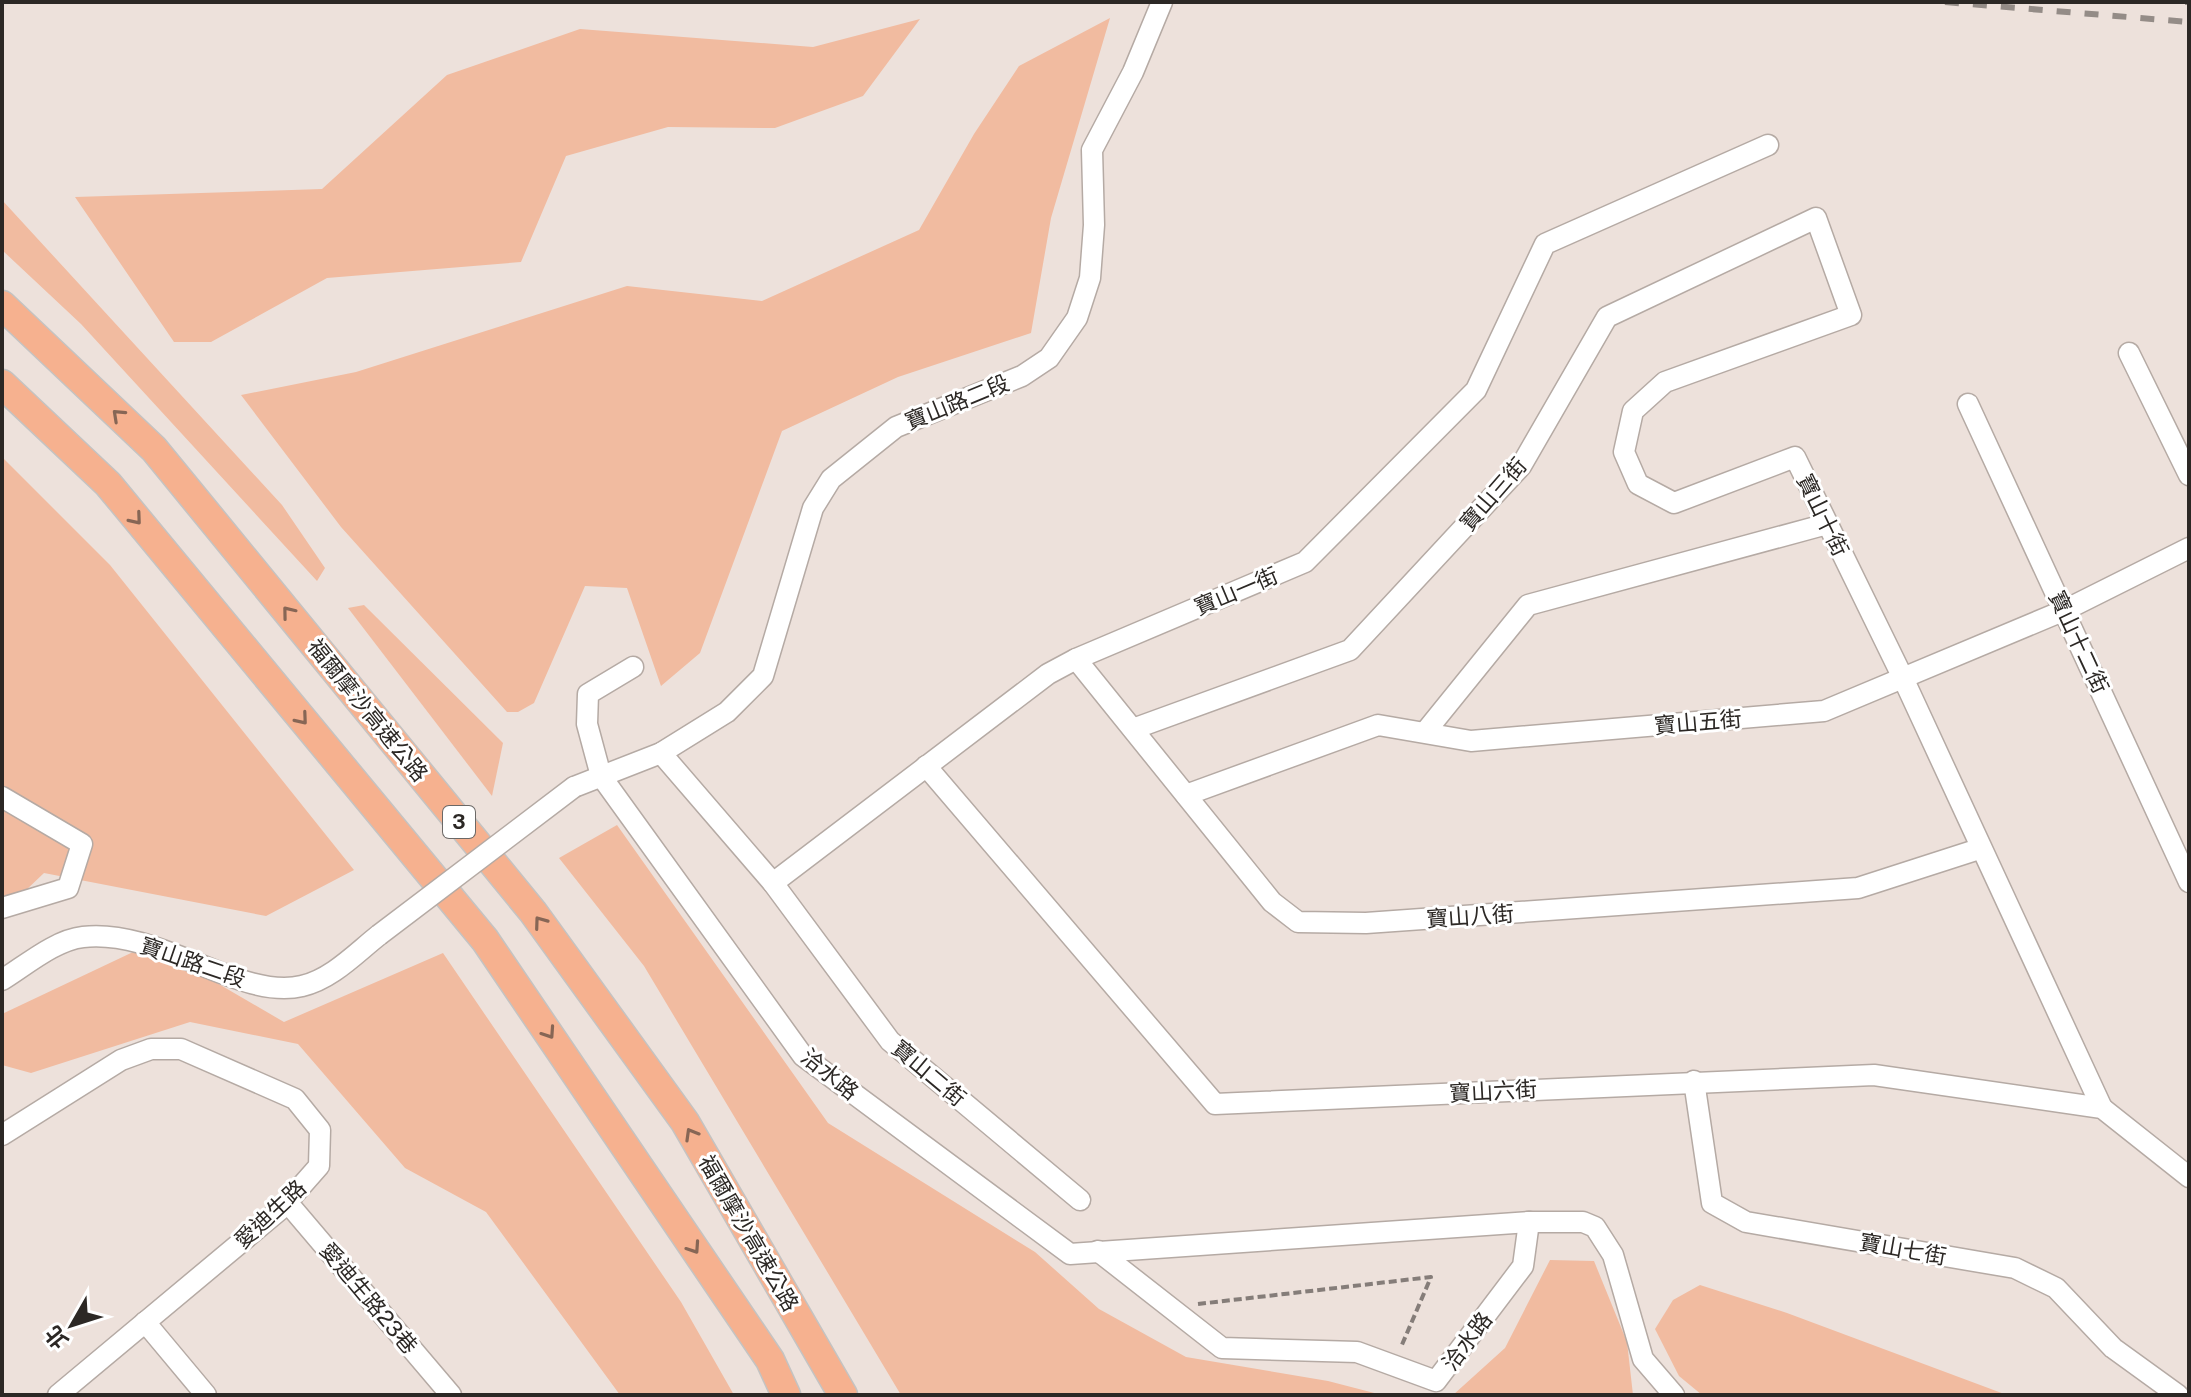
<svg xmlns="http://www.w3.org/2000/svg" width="2191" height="1397" viewBox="0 0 2191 1397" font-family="'Public Sans','Noto Sans TC',sans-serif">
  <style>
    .green { fill: #f1bba0 }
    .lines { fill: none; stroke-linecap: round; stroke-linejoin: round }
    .minor-casing { stroke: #b5aaa4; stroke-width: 23 }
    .highway-casing { stroke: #c4c3c2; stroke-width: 31 }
    .path { stroke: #857d79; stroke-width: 4; stroke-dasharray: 8 4; stroke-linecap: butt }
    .minor { stroke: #fff; stroke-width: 20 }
    .highway { stroke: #f6b18f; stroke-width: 28 }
    .rail { stroke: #948c87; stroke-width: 6; stroke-dasharray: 14 14; stroke-linecap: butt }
    .minor-bridge-casing { stroke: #b5aaa4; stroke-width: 23; stroke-linecap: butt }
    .minor-bridge { stroke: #fff; stroke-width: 20 }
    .oneway { stroke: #876655 }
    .labels { text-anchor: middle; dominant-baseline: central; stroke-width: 6; stroke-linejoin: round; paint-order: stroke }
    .shield { fill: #fff; stroke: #6b6866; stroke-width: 2 }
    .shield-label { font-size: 20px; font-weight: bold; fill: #2c2825 }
    .street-label { font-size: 22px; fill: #2c2825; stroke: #fff }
  </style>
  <rect width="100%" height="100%" fill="#ede1db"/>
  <!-- green -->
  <g class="green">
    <polygon points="1110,18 1051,218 1031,333 898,377 782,431 700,653 661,686 627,588 585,586 534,703 518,712 507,712 341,527 241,395 356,372 627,286 762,301 919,230 974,134 1019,66"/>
    <polygon points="920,19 863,96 775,128 668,127 566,156 521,262 327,278 211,342 174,342 75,197 322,189 447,75 580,29 813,47"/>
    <polygon points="2,200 282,505 325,568 317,581 81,324 2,250"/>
    <polygon points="2,457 110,565 354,870 266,916 44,873 2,913"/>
    <polygon points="364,605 503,743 492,796 348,608"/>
    <polygon points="617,825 828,1123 1035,1252 1099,1309 1186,1357 1328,1381 1382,1395 901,1395 644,966 559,858"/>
    <polygon points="150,944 284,1022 443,953 681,1302 734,1395 620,1395 486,1212 405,1168 298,1044 190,1022 31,1073 2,1065 2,1014"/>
    <polygon points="1550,1260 1594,1261 1627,1342 1633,1395 1453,1395 1505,1348"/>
    <polygon points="1700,1285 1787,1313 2007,1395 1702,1395 1679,1376 1655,1329 1673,1300"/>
  </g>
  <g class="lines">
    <defs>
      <g id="minor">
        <polyline points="2129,353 2189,475"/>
        <polyline points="1968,404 2189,882"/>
        <polyline points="1076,659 1272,902 1298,922 1366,923 1858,888 1979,849"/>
        <polyline points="633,667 588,694 587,724 601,776 803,1056 1070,1254 1529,1222 1583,1222 1595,1227 1613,1255 1643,1359 1674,1395"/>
        <polyline points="1133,729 1350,650 1521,466 1607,317 1816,218 1851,315 1665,382 1633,411 1624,452 1638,484 1674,503 1795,457 1903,678 2102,1108"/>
        <polyline points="1426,731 1528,605 1827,524"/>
        <polyline points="661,753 773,883 1048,674 1076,659 1305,562 1476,390 1545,244 1768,145"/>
        <polyline points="926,766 1215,1104 1874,1075 2102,1108 2189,1177"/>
        <polyline points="574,787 661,753 727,712 763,676 813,508 831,479 896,427 1022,376 1049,358 1077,318 1090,278 1094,225 1092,150 1133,72 1162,2"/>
        <polyline points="1186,795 1378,725 1471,741 1824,711 2065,610 2189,548"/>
        <polyline points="2,797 82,844 68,888 2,908"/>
        <polyline points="773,883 890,1041 1080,1200"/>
        <path d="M2,980C25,966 55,940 83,937C159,928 240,1001 302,986C332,979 356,953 379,935"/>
        <polyline points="1694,1081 1712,1203 1746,1222 2015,1268 2056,1288 2113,1348 2178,1395"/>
        <polyline points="2,1135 121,1060 151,1049 181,1049 295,1099 320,1130 319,1166 282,1208 58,1395"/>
        <polyline points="287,1202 451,1395"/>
        <polyline points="1098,1251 1222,1348 1357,1352 1436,1381 1523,1266 1529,1222"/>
        <polyline points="145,1322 206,1395"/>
      </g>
      <g id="highway">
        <polyline points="2,305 154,449 533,912 685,1122 843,1395"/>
        <polyline points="2,384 108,484 485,940 770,1360 786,1395"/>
      </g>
    </defs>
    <!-- minor casing -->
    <use href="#minor" class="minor-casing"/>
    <!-- highway casing -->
    <use href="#highway" class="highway-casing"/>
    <!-- path -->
    <polyline class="path" points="1198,1304 1431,1277 1401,1347"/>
    <!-- minor -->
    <use href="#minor" class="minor"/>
    <!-- highway -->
    <use href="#highway" class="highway"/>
    <!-- rail -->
    <g class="rail">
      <polyline points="1945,2 2189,22"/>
      <polyline points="2185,2 2189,2"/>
    </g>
    <defs>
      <polyline id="minor-bridge" points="379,935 574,787"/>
    </defs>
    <!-- minor-bridge casing -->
    <use href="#minor-bridge" class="minor-bridge-casing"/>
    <!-- minor-bridge -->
    <use href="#minor-bridge" class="minor-bridge"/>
  </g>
  <!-- one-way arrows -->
  <defs><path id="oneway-chevron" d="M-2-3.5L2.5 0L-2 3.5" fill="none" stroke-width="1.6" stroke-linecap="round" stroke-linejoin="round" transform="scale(2)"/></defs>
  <g class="oneway">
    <use href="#oneway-chevron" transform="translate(118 415) rotate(-137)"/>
    <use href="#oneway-chevron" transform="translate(136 519) rotate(50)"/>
    <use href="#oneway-chevron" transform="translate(288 612) rotate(-129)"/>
    <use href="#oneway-chevron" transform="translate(302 719) rotate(50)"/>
    <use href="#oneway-chevron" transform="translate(540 922) rotate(-126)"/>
    <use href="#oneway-chevron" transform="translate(549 1033) rotate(56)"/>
    <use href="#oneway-chevron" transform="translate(691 1134) rotate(-120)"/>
    <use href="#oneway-chevron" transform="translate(694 1248) rotate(56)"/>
  </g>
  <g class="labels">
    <!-- shield labels -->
    <rect class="shield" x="443" y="806" width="32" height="32" rx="6"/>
    <g class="shield-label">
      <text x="459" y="822">3</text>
    </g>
    <!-- street labels -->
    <g class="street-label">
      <text transform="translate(957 402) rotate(-22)">寶山路二段</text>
      <text transform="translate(1493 494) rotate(-49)">寶山三街</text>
      <text transform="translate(1823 515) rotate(64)">寶山十街</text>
      <text transform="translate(1236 591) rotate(-23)">寶山一街</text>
      <text transform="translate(2079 642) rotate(65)">寶山十二街</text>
      <text transform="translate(368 710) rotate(51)">福爾摩沙高速公路</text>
      <text transform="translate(1698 722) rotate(-5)">寶山五街</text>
      <text transform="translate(1470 916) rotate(-4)">寶山八街</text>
      <text transform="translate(193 962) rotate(19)">寶山路二段</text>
      <text transform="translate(929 1073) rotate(40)">寶山二街</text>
      <text transform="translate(830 1074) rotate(39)">洽水路</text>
      <text transform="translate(1493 1091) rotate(-3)">寶山六街</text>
      <text transform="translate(270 1214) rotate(-43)">愛迪生路</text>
      <text transform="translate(749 1233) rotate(60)">福爾摩沙高速公路</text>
      <text transform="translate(1903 1249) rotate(10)">寶山七街</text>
      <text transform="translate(369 1298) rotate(50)">愛迪生路23巷</text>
      <text transform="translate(1467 1341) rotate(-53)">洽水路</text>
    </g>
  </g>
  <!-- border -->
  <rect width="2191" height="1397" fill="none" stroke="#2c2825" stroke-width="8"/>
  <!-- north arrow -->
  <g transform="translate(72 1325) rotate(231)" stroke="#ffffff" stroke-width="6" paint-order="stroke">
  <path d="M0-6L14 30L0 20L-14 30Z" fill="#2c2825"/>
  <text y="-12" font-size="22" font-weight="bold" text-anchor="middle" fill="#2c2825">北</text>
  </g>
</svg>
